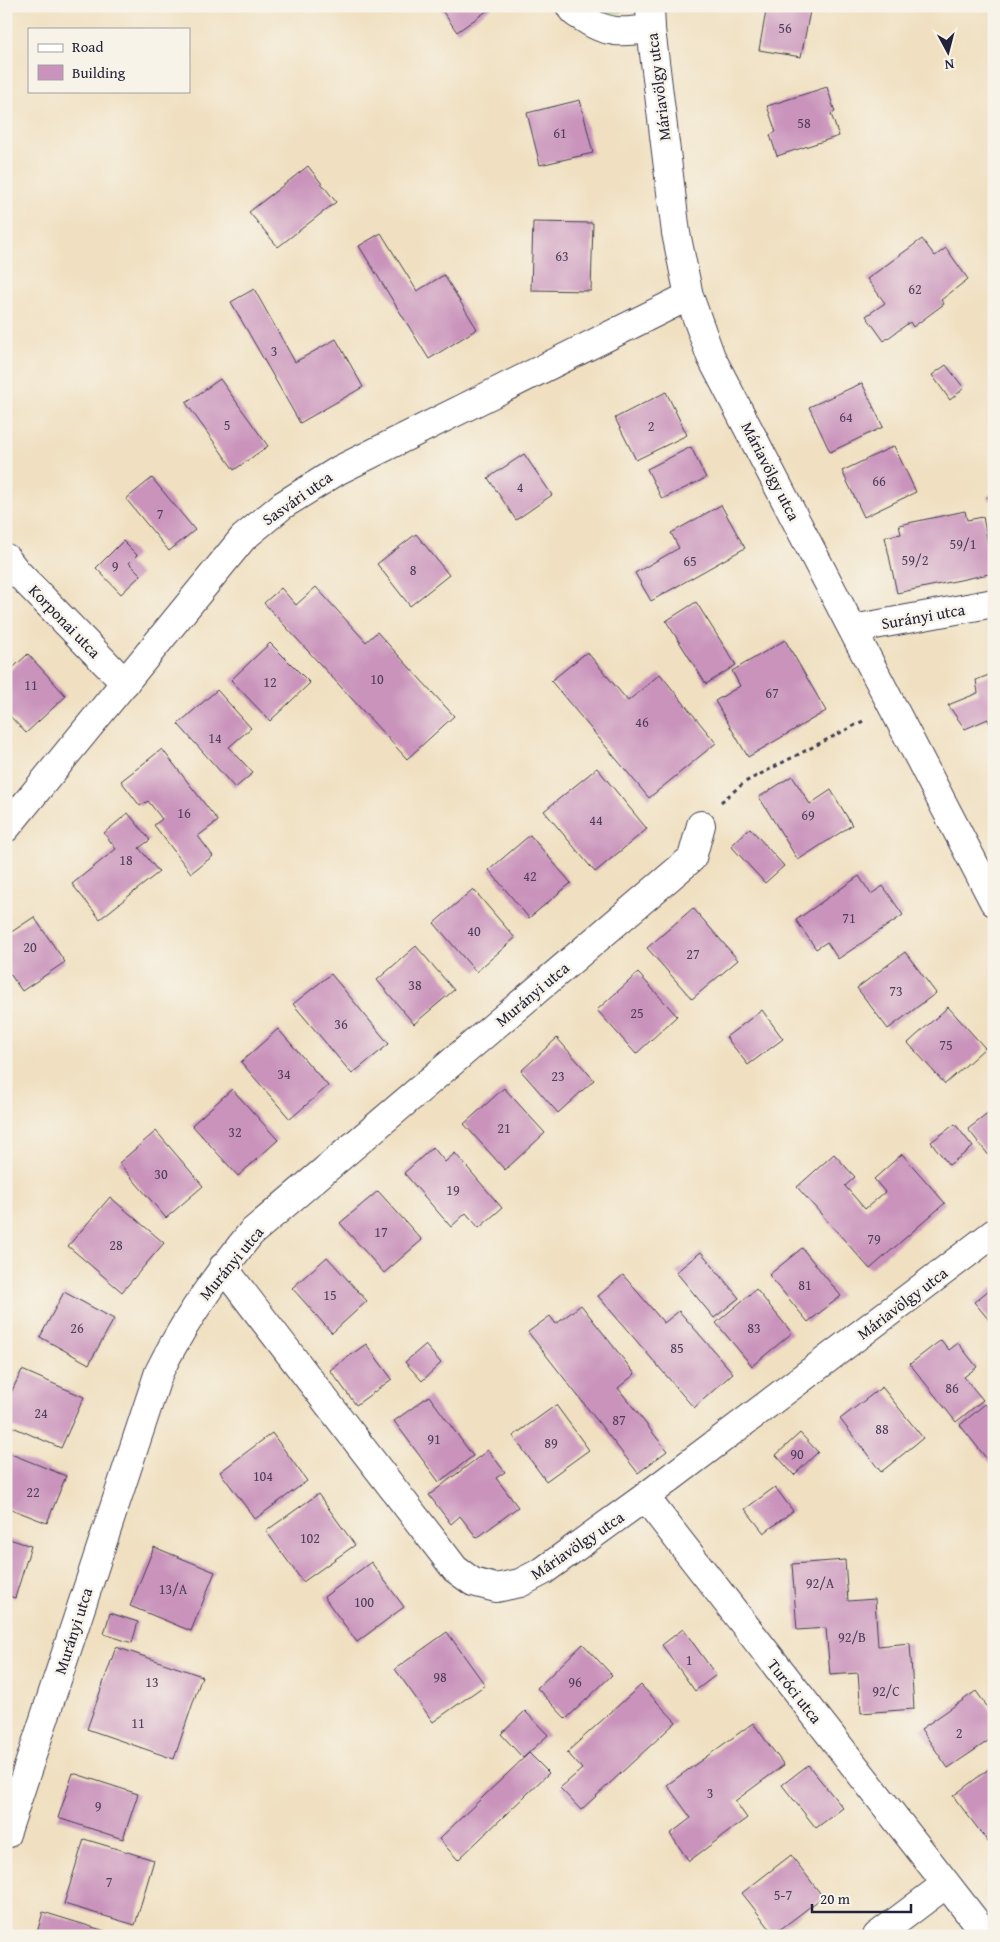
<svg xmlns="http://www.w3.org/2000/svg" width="1000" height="1942" viewBox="0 0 1000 1942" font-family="'Gentium Book Plus',serif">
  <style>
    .green { fill: #8dde9e; stroke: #58806c }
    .building { fill: #c993bb }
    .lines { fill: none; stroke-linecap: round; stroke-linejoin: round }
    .minor-casing { stroke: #413e4f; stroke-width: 30 }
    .path { stroke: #413e4f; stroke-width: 3; stroke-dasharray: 4 4; stroke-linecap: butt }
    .minor { stroke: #fff; stroke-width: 28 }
    .labels { text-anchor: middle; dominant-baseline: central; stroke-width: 5; stroke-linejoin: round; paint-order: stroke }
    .number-label { font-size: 14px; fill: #4c3e5b }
    .street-label { font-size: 16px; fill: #22223b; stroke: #f7f3e8 }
  </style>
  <rect width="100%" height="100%" fill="#f7f3e8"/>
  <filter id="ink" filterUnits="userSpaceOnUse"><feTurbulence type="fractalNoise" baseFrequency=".02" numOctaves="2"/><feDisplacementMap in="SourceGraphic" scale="10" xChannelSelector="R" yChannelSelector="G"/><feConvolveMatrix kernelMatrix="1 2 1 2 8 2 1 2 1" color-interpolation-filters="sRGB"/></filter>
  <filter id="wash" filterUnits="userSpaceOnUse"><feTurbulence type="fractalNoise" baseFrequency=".0096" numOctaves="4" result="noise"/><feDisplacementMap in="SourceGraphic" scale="20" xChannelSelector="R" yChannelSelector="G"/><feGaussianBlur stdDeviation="1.12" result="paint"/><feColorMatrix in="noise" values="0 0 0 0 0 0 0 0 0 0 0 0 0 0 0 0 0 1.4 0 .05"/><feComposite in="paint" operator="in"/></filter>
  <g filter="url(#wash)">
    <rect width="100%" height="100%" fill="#f0e0c1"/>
    <!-- green -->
    <path class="green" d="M596,6H627C618,17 607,13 596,6Z"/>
    <g id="blocks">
      <!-- building -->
      <g class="building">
        <polygon points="439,6 494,6 457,32"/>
        <polygon points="767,6 811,6 801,57 759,50"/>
        <polygon points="827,87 835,112 831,114 839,136 777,156 770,135 776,132 767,106"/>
        <polygon points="580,100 593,153 540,165 527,113"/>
        <polygon points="308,166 336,202 278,247 249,212"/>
        <polygon points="533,222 593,223 591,291 531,290"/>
        <polygon points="381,233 417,291 444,275 477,329 429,359 359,246"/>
        <polygon points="922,239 935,256 946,248 968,279 941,300 944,304 913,327 910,322 884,341 866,316 885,303 867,279"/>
        <polygon points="254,289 295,362 336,339 363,387 300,423 231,302"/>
        <polygon points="946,365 964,388 950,400 932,375"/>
        <polygon points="220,379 268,446 234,470 186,403"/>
        <polygon points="862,383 883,427 830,452 809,407"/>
        <polygon points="666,392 687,435 636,460 615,418"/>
        <polygon points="894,446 916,492 864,517 842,471"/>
        <polygon points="691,447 706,478 662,499 647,469"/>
        <polygon points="524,454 552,495 516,520 488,478"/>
        <polygon points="152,478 195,530 169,551 126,499"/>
        <polygon points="994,492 994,506 987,497"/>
        <polygon points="721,505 745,548 651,601 635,573 679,548 671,533"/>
        <polygon points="965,511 967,520 983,517 994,573 897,593 885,537 901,534 899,525"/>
        <polygon points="416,534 449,575 410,606 377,564"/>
        <polygon points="123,541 137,555 129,563 141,575 121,594 96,568"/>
        <polygon points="316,587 366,642 377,632 454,716 407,759 264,603 281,588 296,605"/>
        <polygon points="696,602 736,665 706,684 666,621"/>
        <polygon points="785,640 826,711 748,757 715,701 740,686 732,671"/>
        <polygon points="270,643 310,683 270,721 231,680"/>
        <polygon points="587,652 628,701 660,674 716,743 649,798 551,681"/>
        <polygon points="28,654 66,696 26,733 6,712 6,674"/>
        <polygon points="994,673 994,734 988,719 965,729 948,705 978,693 976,680"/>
        <polygon points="217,690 251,728 229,747 253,773 235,788 178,724"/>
        <polygon points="162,749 218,821 198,836 213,856 191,873 154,825 162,819 148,801 140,806 121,781"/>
        <polygon points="597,768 647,829 595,872 544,811"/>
        <polygon points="792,776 810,804 831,790 852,825 798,860 759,797"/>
        <polygon points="128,813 150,840 139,848 159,872 100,919 72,884 116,849 104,833"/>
        <polygon points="750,828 784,866 765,883 731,846"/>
        <polygon points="530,835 571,883 529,918 489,870"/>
        <polygon points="859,876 871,894 883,886 903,915 838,959 827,942 816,949 796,920"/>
        <polygon points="473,889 515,938 476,972 434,923"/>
        <polygon points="693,908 738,960 692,999 647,948"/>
        <polygon points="34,917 65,962 22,991 6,968 6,929 10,933"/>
        <polygon points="416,946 454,990 414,1024 377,980"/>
        <polygon points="905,952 936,993 888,1029 857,988"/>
        <polygon points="638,973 677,1016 636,1054 597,1010"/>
        <polygon points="331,974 389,1044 352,1074 293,1004"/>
        <polygon points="948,1007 985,1048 945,1084 908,1043"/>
        <polygon points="762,1010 783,1039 748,1065 726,1037"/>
        <polygon points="278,1029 328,1086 290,1119 241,1062"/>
        <polygon points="557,1038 594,1080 558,1113 521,1071"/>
        <polygon points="504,1088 545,1133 505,1170 464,1124"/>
        <polygon points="232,1089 278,1140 238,1176 192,1125"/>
        <polygon points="994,1109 994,1162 968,1129"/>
        <polygon points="955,1124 973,1147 949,1165 931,1142"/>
        <polygon points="156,1131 203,1186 166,1218 119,1163"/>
        <polygon points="433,1147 445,1162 455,1153 502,1208 479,1228 466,1213 451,1227 404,1173"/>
        <polygon points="834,1154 855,1177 845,1186 865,1209 885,1192 874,1179 902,1154 945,1203 870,1269 797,1187"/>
        <polygon points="378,1191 422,1240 384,1273 340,1223"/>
        <polygon points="110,1197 164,1243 122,1292 68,1246"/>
        <polygon points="802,1248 841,1296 808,1322 769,1275"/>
        <polygon points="701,1252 739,1298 714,1318 676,1272"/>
        <polygon points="327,1257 367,1301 332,1333 292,1288"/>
        <polygon points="623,1275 664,1323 679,1311 733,1373 694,1408 598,1296"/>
        <polygon points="994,1286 994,1326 974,1302"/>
        <polygon points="756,1289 792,1333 752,1366 716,1323"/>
        <polygon points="64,1292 114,1319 89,1364 40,1337"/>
        <polygon points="581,1305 635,1374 618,1388 667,1451 638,1473 528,1332 550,1316 556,1324"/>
        <polygon points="941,1340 949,1350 958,1343 977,1367 964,1377 983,1400 956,1422 910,1364"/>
        <polygon points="366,1344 392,1379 356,1405 330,1370"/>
        <polygon points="425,1345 441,1363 422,1381 405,1362"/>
        <polygon points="22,1370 84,1397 61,1448 6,1424 6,1403"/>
        <polygon points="882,1387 923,1438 881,1472 840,1419"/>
        <polygon points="429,1396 473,1456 439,1482 394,1421"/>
        <polygon points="985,1404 994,1415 994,1468 960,1425"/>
        <polygon points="556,1405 589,1450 546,1481 513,1436"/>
        <polygon points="272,1433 307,1481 255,1519 220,1472"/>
        <polygon points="800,1433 818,1452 794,1475 776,1455"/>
        <polygon points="488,1450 505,1472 496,1478 518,1507 477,1538 460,1516 451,1524 429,1495"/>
        <polygon points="6,1452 66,1476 47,1523 6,1507"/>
        <polygon points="775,1487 793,1511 764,1533 745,1509"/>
        <polygon points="318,1494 355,1545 303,1582 266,1531"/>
        <polygon points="6,1538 31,1546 15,1598 6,1595"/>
        <polygon points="154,1547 215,1572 191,1631 130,1606"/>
        <polygon points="845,1560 848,1601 875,1599 878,1646 910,1643 914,1709 861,1713 858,1673 830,1675 826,1628 797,1630 792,1564"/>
        <polygon points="371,1562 404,1607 357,1642 324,1597"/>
        <polygon points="110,1613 138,1622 132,1643 104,1634"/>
        <polygon points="683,1629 716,1675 695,1691 662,1645"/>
        <polygon points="447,1632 485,1685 433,1722 395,1669"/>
        <polygon points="583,1644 612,1675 566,1719 537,1688"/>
        <polygon points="116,1647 202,1676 174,1759 87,1729"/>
        <polygon points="641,1685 676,1722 581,1810 560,1788 582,1769 567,1752"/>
        <polygon points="976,1691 994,1716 994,1737 948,1768 921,1729"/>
        <polygon points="525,1711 548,1735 523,1758 501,1734"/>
        <polygon points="753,1723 784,1765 735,1801 747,1818 689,1861 670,1834 691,1818 667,1785"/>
        <polygon points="529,1753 549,1773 458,1860 439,1839"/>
        <polygon points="808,1765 843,1808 816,1828 782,1785"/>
        <polygon points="994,1765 994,1839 989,1843 953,1796"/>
        <polygon points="73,1773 138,1794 123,1839 58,1818"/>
        <polygon points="84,1839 154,1860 135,1925 64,1904"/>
        <polygon points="791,1855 823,1897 774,1934 742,1893"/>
        <polygon points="43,1912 105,1931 103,1936 36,1936"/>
      </g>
    </g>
  </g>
  <g filter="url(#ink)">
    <use href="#blocks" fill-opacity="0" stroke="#413e4f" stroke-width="1"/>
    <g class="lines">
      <defs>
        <g id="minor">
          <path d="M570,6C573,13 579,15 585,19C608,35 625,32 651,29"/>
          <polyline points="650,6 651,29 676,233 689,296 711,357 994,902"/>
          <polyline points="6,558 16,571 125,683"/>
          <polyline points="853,629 994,603"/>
          <polyline points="6,828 243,538 283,505 339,470 689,296"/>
          <polyline points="223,1267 455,1569 473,1582 496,1588 520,1583 543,1571 645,1497 994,1233"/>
          <polyline points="645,1497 987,1936"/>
          <path d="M6,1834L159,1372C184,1321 215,1277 251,1233L692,858L701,825"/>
          <polyline points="877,1936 946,1884"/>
        </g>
      </defs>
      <!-- minor casing -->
      <use href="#minor" class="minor-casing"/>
      <!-- path -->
      <polyline class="path" points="721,802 745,782 865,720"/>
      <!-- minor -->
      <use href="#minor" class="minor"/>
    </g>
  </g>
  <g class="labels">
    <!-- number labels -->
    <g class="number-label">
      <text x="785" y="28">56</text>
      <text x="804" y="123">58</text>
      <text x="560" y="133">61</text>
      <text x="562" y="256">63</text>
      <text x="915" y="289">62</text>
      <text x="274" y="351">3</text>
      <text x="846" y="417">64</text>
      <text x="227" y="425">5</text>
      <text x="651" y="426">2</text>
      <text x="879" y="481">66</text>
      <text x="520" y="487">4</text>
      <text x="160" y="514">7</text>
      <text x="963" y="544">59/1</text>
      <text x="915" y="560">59/2</text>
      <text x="690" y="561">65</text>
      <text x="115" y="566">9</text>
      <text x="413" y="570">8</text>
      <text x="377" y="679">10</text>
      <text x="270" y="682">12</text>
      <text x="31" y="685">11</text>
      <text x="772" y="693">67</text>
      <text x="642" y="722">46</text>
      <text x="215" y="738">14</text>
      <text x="184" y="813">16</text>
      <text x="808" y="815">69</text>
      <text x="596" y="820">44</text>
      <text x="126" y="860">18</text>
      <text x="530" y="876">42</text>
      <text x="849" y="918">71</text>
      <text x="474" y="931">40</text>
      <text x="30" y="947">20</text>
      <text x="693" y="954">27</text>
      <text x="415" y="985">38</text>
      <text x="896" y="991">73</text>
      <text x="637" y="1013">25</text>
      <text x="341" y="1024">36</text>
      <text x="946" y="1045">75</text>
      <text x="284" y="1074">34</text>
      <text x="558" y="1076">23</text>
      <text x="504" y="1128">21</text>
      <text x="235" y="1132">32</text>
      <text x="161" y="1174">30</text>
      <text x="453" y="1190">19</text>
      <text x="381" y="1232">17</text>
      <text x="874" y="1239">79</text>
      <text x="116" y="1245">28</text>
      <text x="805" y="1285">81</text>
      <text x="330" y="1295">15</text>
      <text x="77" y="1328">26</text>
      <text x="754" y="1328">83</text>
      <text x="677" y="1348">85</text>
      <text x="952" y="1388">86</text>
      <text x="41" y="1413">24</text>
      <text x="619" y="1420">87</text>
      <text x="882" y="1429">88</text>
      <text x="434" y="1439">91</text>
      <text x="551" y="1443">89</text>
      <text x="797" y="1454">90</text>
      <text x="263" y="1476">104</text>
      <text x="33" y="1492">22</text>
      <text x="310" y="1538">102</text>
      <text x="820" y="1583">92/A</text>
      <text x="173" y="1589">13/A</text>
      <text x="364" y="1602">100</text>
      <text x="852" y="1637">92/B</text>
      <text x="689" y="1660">1</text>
      <text x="440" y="1677">98</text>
      <text x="152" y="1682">13</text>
      <text x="575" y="1682">96</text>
      <text x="886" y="1691">92/C</text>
      <text x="138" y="1723">11</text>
      <text x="959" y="1733">2</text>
      <text x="710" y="1793">3</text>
      <text x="98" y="1806">9</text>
      <text x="109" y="1882">7</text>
      <text x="783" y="1895">5-7</text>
    </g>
    <!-- street labels -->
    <g class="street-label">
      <text transform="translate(658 87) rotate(-97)">Máriavölgy utca</text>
      <text transform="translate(771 471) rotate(63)">Máriavölgy utca</text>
      <text transform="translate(297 498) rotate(-35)">Sasvári utca</text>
      <text transform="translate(923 616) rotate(-10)">Surányi utca</text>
      <text transform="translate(65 621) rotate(46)">Korponai utca</text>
      <text transform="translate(532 994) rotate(-40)">Murányi utca</text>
      <text transform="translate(231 1263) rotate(-50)">Murányi utca</text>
      <text transform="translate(902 1303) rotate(-37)">Máriavölgy utca</text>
      <text transform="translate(577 1545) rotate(-34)">Máriavölgy utca</text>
      <text transform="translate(73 1631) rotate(-72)">Murányi utca</text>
      <text transform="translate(795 1691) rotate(52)">Turóci utca</text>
    </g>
  </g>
  <!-- margin -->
  <rect width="1000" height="1942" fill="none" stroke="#f7f3e8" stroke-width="25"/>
  <!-- legend -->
  <rect x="28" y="28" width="162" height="65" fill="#f7f3e8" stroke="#a29fa3"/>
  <rect x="38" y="44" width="25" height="8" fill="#ffffff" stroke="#a29fa3"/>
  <text x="72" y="52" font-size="15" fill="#22223b">Road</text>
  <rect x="38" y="65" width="25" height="15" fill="#c993bb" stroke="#a29fa3"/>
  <text x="72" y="78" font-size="15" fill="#22223b">Building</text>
  <!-- north arrow -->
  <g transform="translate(948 52) rotate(173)" stroke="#f7f3e8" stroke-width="4" paint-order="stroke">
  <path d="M0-4L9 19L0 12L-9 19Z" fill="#22223b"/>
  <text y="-8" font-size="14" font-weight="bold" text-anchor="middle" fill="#22223b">N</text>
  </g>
  <!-- scale -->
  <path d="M812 1904v8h99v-8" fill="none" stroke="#22223b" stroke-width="2.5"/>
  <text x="820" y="1904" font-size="15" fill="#22223b" stroke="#f7f3e8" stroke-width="4" paint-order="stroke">20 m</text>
</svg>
